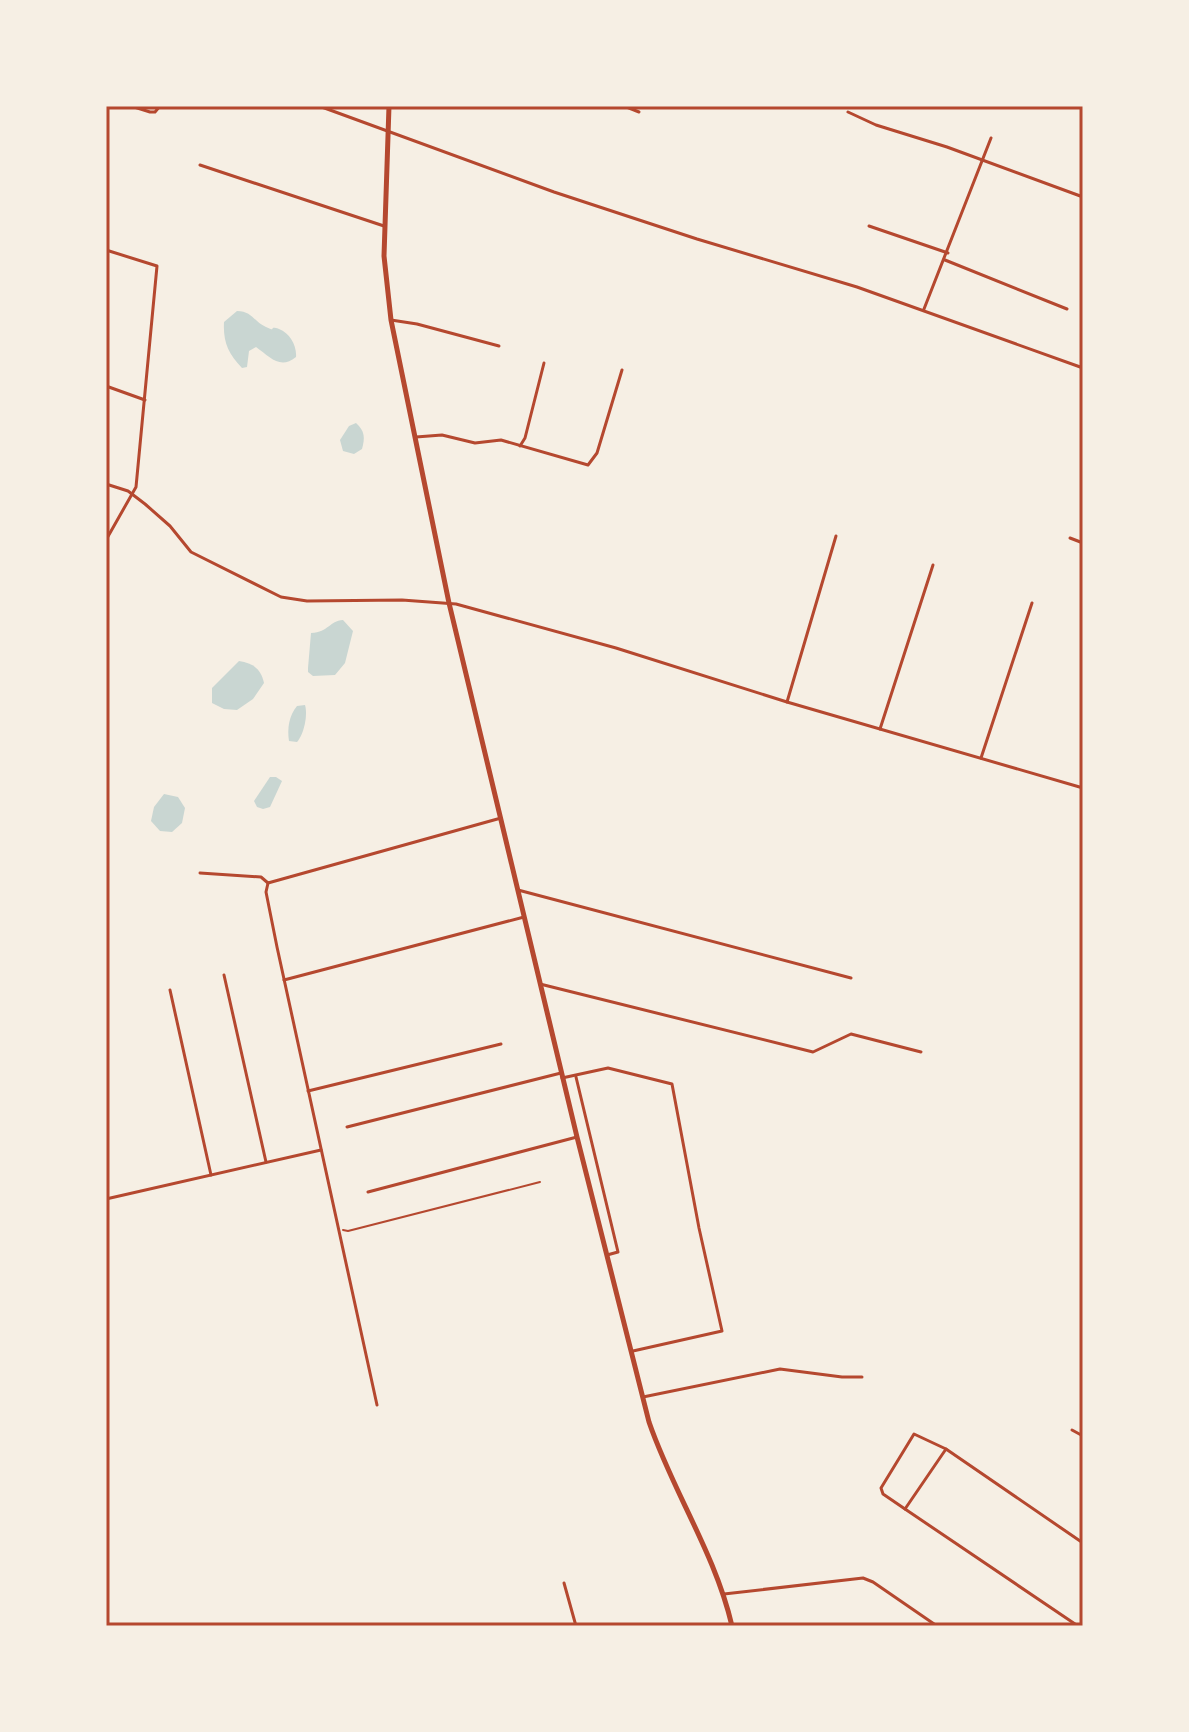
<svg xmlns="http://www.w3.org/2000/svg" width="1189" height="1732" viewBox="0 0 1189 1732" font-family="Montserrat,sans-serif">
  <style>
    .water { fill: #c9d6d2 }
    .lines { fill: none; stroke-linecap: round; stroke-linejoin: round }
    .path { stroke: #b5482f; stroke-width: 2 }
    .minor { stroke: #b5482f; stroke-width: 3 }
    .secondary { stroke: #b5482f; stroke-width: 5 }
    .neatline { fill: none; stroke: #b5482f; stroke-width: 3 }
  </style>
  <rect width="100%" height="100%" fill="#f6efe4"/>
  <!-- water -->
  <g class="water">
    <path d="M237,311C252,311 254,322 266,327C278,333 267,325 279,329C290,333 297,346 296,357C280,370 270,357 256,347L249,351L247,367L242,368C228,353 223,342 224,322Z"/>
    <path d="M356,423C365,431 365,438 362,449L354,454L343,451L340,440L349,426Z"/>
    <path d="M343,620L353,631L345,663L335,675L313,676L308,672V668L311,633C329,632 329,621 343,620Z"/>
    <path d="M239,661C253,663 261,669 264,683L253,699L237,710L224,709L212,703V688Z"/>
    <path d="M305,705C308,715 304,734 297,742L289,741C287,728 289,716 297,706Z"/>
    <polygon points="270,777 276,777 282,781 270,807 263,809 257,807 254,801"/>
    <polygon points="164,794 178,797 185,808 182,823 172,832 160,831 151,821 154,807"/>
  </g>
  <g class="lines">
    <!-- path -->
    <polyline class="path" points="343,1230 348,1231 540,1182"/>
    <!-- minor -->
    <g class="minor">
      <polyline points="131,106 150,112 155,112 160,106"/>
      <polyline points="319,106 554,192 697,239 857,287 1083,368"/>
      <polyline points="624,106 639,112"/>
      <polyline points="848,112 876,125 947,147 1083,197"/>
      <polyline points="200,165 384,226"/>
      <polyline points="869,226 948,253"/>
      <polyline points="106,250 157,266 136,487 106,540"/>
      <polyline points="945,260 1067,309"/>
      <polyline points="924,309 991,138"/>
      <polyline points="391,320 417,324 499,346"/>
      <polyline points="106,386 145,400"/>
      <polyline points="416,437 442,435 475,443 501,440 588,465 597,453 622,370"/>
      <polyline points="520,446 525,438 544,363"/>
      <polyline points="106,484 128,491 145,504 170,526 191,552 281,597 307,601 402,600 456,604 616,648 787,702 1083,788"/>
      <polyline points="1070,538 1083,543"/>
      <polyline points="787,702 836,536"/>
      <polyline points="880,729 933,565"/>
      <polyline points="981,758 1032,603"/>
      <polyline points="200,873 261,877 268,883 501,818"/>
      <polyline points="268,883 266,892 277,947 377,1405"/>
      <polyline points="518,890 851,978"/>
      <polyline points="224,975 266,1162"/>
      <polyline points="284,980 524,917"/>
      <polyline points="540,984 813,1052 851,1034 921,1052"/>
      <polyline points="170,990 211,1175"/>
      <polyline points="576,1077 618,1252 607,1255"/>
      <polyline points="562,1078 608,1068 672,1084 699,1228 722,1331 633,1351"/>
      <polyline points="308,1091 501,1044"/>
      <polyline points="347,1127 561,1073"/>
      <polyline points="368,1192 577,1137"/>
      <polyline points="106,1199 321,1150"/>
      <polyline points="643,1397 780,1369 842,1377 862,1377"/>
      <polyline points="1072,1430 1083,1436"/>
      <polyline points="905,1509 883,1494 881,1488 914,1434 946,1449"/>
      <polyline points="564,1583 576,1626"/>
      <polyline points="724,1594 863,1578 873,1582 937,1626"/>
      <polyline points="1078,1626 905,1509 946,1449 1083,1543"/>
    </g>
    <!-- secondary -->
    <path class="secondary" d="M389,106L384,256L391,320L449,603L577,1137L649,1422C673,1492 715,1553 732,1626"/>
  </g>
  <!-- border -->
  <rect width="1189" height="1732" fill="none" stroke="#f6efe4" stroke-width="216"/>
  <rect x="108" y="108" width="973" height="1516" class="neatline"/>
</svg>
